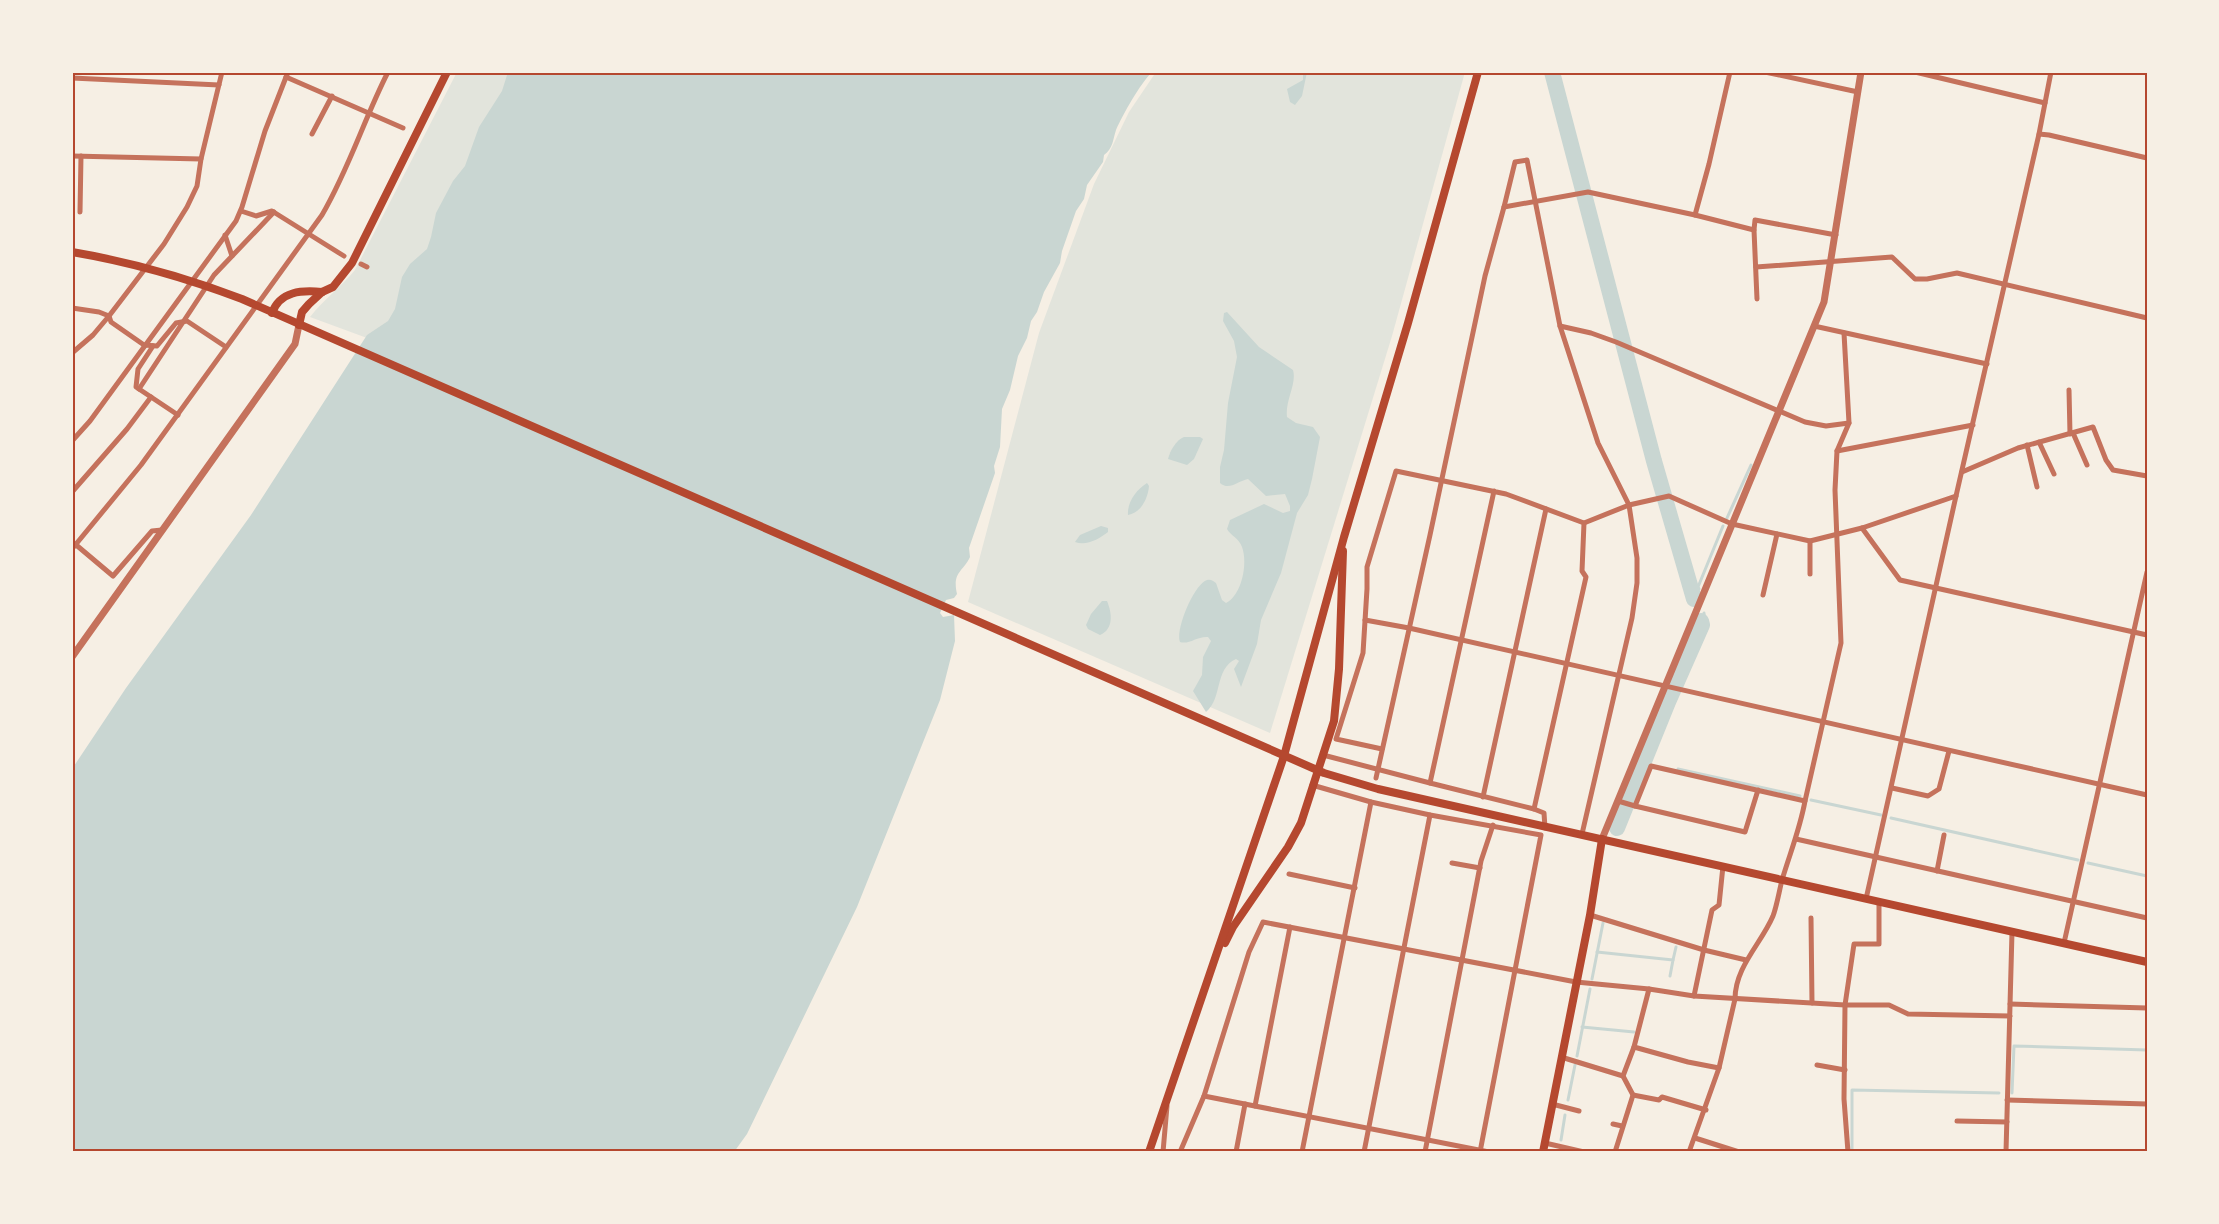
<svg xmlns="http://www.w3.org/2000/svg" width="2219" height="1224" viewBox="0 0 2219 1224" font-family="Roboto,sans-serif">
  <style>
    .green { fill: #e2e4dc }
    .water { fill: #c9d6d2 }
    .lines { fill: none; stroke-linecap: round; stroke-linejoin: round }
    .stream { stroke: #c9d6d2; stroke-width: 3 }
    .river { stroke: #c9d6d2; stroke-width: 16 }
    .minor { stroke: #c5725c; stroke-width: 5 }
    .tertiary { stroke: #c5725c; stroke-width: 7 }
    .secondary { stroke: #b5482f; stroke-width: 8 }
    .primary { stroke: #b5482f; stroke-width: 8 }
    .neatline { fill: none; stroke: #b5482f; stroke-width: 2 }
  </style>
  <rect width="100%" height="100%" fill="#f6efe4"/>
  <!-- green -->
  <g class="green">
    <path d="M457,72H516L440,235L390,321L367,338L310,317C324,299 341,287 355,270Z"/>
    <polygon points="1156,72 1465,72 1392,336 1270,733 968,602 1039,333 1094,184 1129,112"/>
  </g>
  <!-- water -->
  <g class="water">
    <path d="M508,72H1152C1140,84 1123,114 1116,130C1113,139 1113,149 1104,155L1103,162L1087,185L1084,199L1076,211L1062,251L1060,263L1044,292L1037,312L1031,321L1027,338L1018,356L1010,390L1002,409L1000,447L994,466L995,473L969,548L970,557C963,572 952,572 957,594L954,598L946,600L940,613L943,617L954,615L955,641L940,700L857,907L747,1134L734,1152H72V769L126,688L251,515L367,335L388,321L395,309L402,277L410,264L427,249L431,237L436,213L453,181L465,166L479,127L502,91Z"/>
    <polygon points="1296,72 1307,72 1302,96 1295,105 1290,102 1287,89 1303,80 1303,74"/>
    <path d="M1227,312L1259,347L1293,370C1297,384 1285,400 1287,417L1296,423L1313,427L1320,437L1312,479L1308,495L1297,513L1281,573L1261,620L1257,644L1241,687L1234,669L1239,661L1236,659C1214,669 1223,698 1206,712L1193,691L1202,675L1203,657L1211,641L1208,637C1197,636 1189,645 1180,642C1175,630 1194,584 1207,580C1211,579 1213,581 1216,583L1222,600L1226,603C1242,595 1248,563 1242,547C1239,538 1231,536 1227,529L1230,520L1264,504L1283,513L1290,511V506L1285,494L1266,496L1248,479C1238,481 1229,491 1220,483V467L1224,450L1228,403L1237,357L1234,341L1223,321L1224,313Z"/>
    <path d="M1184,437H1200L1203,439L1194,459L1187,465L1168,459C1170,451 1176,440 1184,437Z"/>
    <path d="M1147,483L1149,486C1148,498 1141,513 1128,515C1127,502 1136,490 1147,483Z"/>
    <path d="M1101,526L1108,528V532C1099,539 1087,546 1075,542L1080,535Z"/>
    <path d="M1102,601H1107C1112,613 1114,629 1100,635L1088,629L1086,625L1091,614Z"/>
  </g>
  <g class="lines">
    <!-- stream -->
    <g class="stream">
      <polyline points="1727,518 1751,465"/>
      <polyline points="1699,589 1698,587 1723,526"/>
      <polyline points="1649,763 1705,628 1704,613"/>
      <polyline points="1678,769 1800,796"/>
      <polyline points="1811,800 1881,815"/>
      <polyline points="1891,818 2078,860"/>
      <polyline points="2088,863 2147,876"/>
      <polyline points="1597,952 1673,960 1670,976"/>
      <polyline points="1673,960 1676,947"/>
      <polyline points="1592,979 1603,923"/>
      <polyline points="1582,1027 1634,1032"/>
      <polyline points="1577,1056 1590,989"/>
      <polyline points="2012,1093 2014,1046 2147,1050"/>
      <polyline points="1568,1100 1575,1065"/>
      <polyline points="1561,1140 1565,1115"/>
      <polyline points="1852,1152 1852,1090 1999,1093"/>
    </g>
    <!-- river -->
    <g class="river">
      <polyline points="1552,72 1654,461 1694,599"/>
      <polyline points="1617,828 1668,702 1702,625 1701,621"/>
    </g>
    <!-- minor -->
    <g class="minor">
      <polyline points="1765,72 1858,92"/>
      <polyline points="1915,72 2045,103"/>
      <polyline points="286,77 403,128"/>
      <polyline points="72,78 219,85"/>
      <polyline points="312,134 332,96"/>
      <polyline points="2039,134 2049,135 2147,158"/>
      <polyline points="72,156 201,159"/>
      <polyline points="1504,207 1515,162 1527,160 1560,326 1598,443 1629,505 1637,558 1637,583 1632,618 1582,834"/>
      <polyline points="241,211 256,216 272,211 344,256"/>
      <polyline points="80,212 81,156"/>
      <polyline points="1695,215 1709,164 1730,72"/>
      <polyline points="1754,230 1757,299"/>
      <polyline points="225,235 232,256"/>
      <polyline points="361,264 367,267"/>
      <polyline points="1756,267 1892,257 1915,279 1927,279 1957,273 2147,318"/>
      <polyline points="72,308 99,312 109,316 111,322 144,345 157,346 176,323 187,321 226,347"/>
      <polyline points="1560,326 1591,333 1616,342 1805,422 1826,426 1849,423"/>
      <polyline points="1814,326 1987,364"/>
      <polyline points="153,346 138,369 136,387 178,415"/>
      <polyline points="72,353 93,335 109,316 164,244 187,207 197,186 201,159 222,72"/>
      <polyline points="139,389 214,275 274,212"/>
      <polyline points="2069,390 2070,434"/>
      <polyline points="2073,433 2087,465"/>
      <polyline points="72,441 90,421 236,221 242,207 265,131 288,72"/>
      <polyline points="2039,442 2054,474"/>
      <polyline points="2027,445 2037,487"/>
      <polyline points="1837,451 1973,425"/>
      <polyline points="1962,472 2018,448 2093,427 2106,460 2113,470 2147,476"/>
      <polyline points="72,492 127,429 151,397"/>
      <polyline points="1584,523 1629,505 1669,496 1732,524 1810,541 1862,528 1956,496"/>
      <polyline points="1862,528 1900,580 2147,635"/>
      <polyline points="1810,541 1810,574"/>
      <polyline points="75,544 113,576 152,531 162,530"/>
      <path d="M72,549L141,465L322,215C349,169 364,119 388,72"/>
      <polyline points="1763,595 1777,534"/>
      <polyline points="1365,620 1409,628 2147,795"/>
      <polyline points="1382,749 1336,739 1363,653 1367,589 1367,567 1396,471 1506,494 1584,523 1582,571 1586,577 1534,809 1430,783 1494,491"/>
      <polyline points="1323,755 1430,783"/>
      <polyline points="1376,778 1430,535 1485,276 1504,207 1588,192 1695,215 1754,230 1755,220 1836,235"/>
      <polyline points="1312,785 1371,802 1430,815 1541,835 1480,1152"/>
      <polyline points="1892,788 1928,796 1939,789 1949,751"/>
      <polyline points="1758,790 1745,832 1635,806 1651,766 1805,801 1841,643 1835,490 1837,451 1849,423 1844,333"/>
      <polyline points="1483,797 1546,509"/>
      <polyline points="1618,801 1635,806"/>
      <polyline points="1534,809 1544,813 1545,828"/>
      <polyline points="1796,839 2147,918"/>
      <polyline points="1452,863 1480,868"/>
      <polyline points="1937,871 1944,835"/>
      <polyline points="1289,874 1355,888"/>
      <polyline points="1866,899 1956,496 2039,134 2051,72"/>
      <polyline points="1590,915 1704,950 1746,960"/>
      <polyline points="1811,918 1812,1003"/>
      <polyline points="2064,943 2147,572"/>
      <polyline points="1694,996 1712,910 1719,905 1723,866"/>
      <polyline points="2010,1004 2147,1008"/>
      <polyline points="1634,1047 1688,1062 1719,1068"/>
      <polyline points="1561,1057 1623,1076"/>
      <polyline points="1817,1065 1845,1070"/>
      <polyline points="1633,1095 1659,1100 1662,1097 1706,1110"/>
      <polyline points="1204,1096 1489,1152"/>
      <polyline points="2007,1100 2147,1104"/>
      <polyline points="1552,1104 1579,1111"/>
      <polyline points="1255,1106 1290,927"/>
      <polyline points="1957,1121 2007,1122"/>
      <polyline points="1613,1124 1622,1126"/>
      <polyline points="1695,1138 1739,1152"/>
      <polyline points="1545,1143 1584,1152"/>
      <polyline points="1163,1152 1167,1106"/>
      <polyline points="1180,1152 1204,1096 1249,952 1263,922 1576,982 1649,989 1694,996 1845,1005 1889,1005 1908,1014 2010,1016"/>
      <polyline points="1236,1152 1245,1104"/>
      <polyline points="1302,1152 1371,802"/>
      <polyline points="1364,1152 1430,815"/>
      <polyline points="1425,1152 1481,861 1493,825"/>
      <polyline points="1615,1152 1633,1095 1623,1076 1634,1047 1649,989"/>
      <path d="M1689,1152L1719,1068L1735,999C1735,967 1761,944 1773,916C1777,905 1779,892 1782,880C1790,853 1800,829 1805,801"/>
      <polyline points="1848,1152 1844,1099 1845,1005 1854,944 1879,944 1879,902"/>
      <polyline points="2006,1152 2012,932"/>
    </g>
    <!-- tertiary -->
    <g class="tertiary">
      <polyline points="72,657 295,344 299,325"/>
      <polyline points="1602,839 1824,302 1861,72"/>
    </g>
    <!-- secondary -->
    <g class="secondary">
      <path d="M272,313C280,291 302,290 322,292"/>
      <polyline points="299,325 302,312 309,304 322,292 333,287 352,263 447,72"/>
      <polyline points="1225,943 1233,927 1288,847 1301,823 1334,721 1339,669 1343,551"/>
      <polyline points="1149,1152 1284,756 1344,537 1408,323 1478,72"/>
      <polyline points="1543,1152 1590,915 1602,839"/>
    </g>
    <!-- primary -->
    <path class="primary" d="M72,252C131,262 187,278 242,299L1324,773L1378,789L2147,962"/>
  </g>
  <!-- border -->
  <rect width="2219" height="1224" fill="none" stroke="#f6efe4" stroke-width="147"/>
  <rect x="74" y="74" width="2072" height="1076" class="neatline"/>
</svg>
